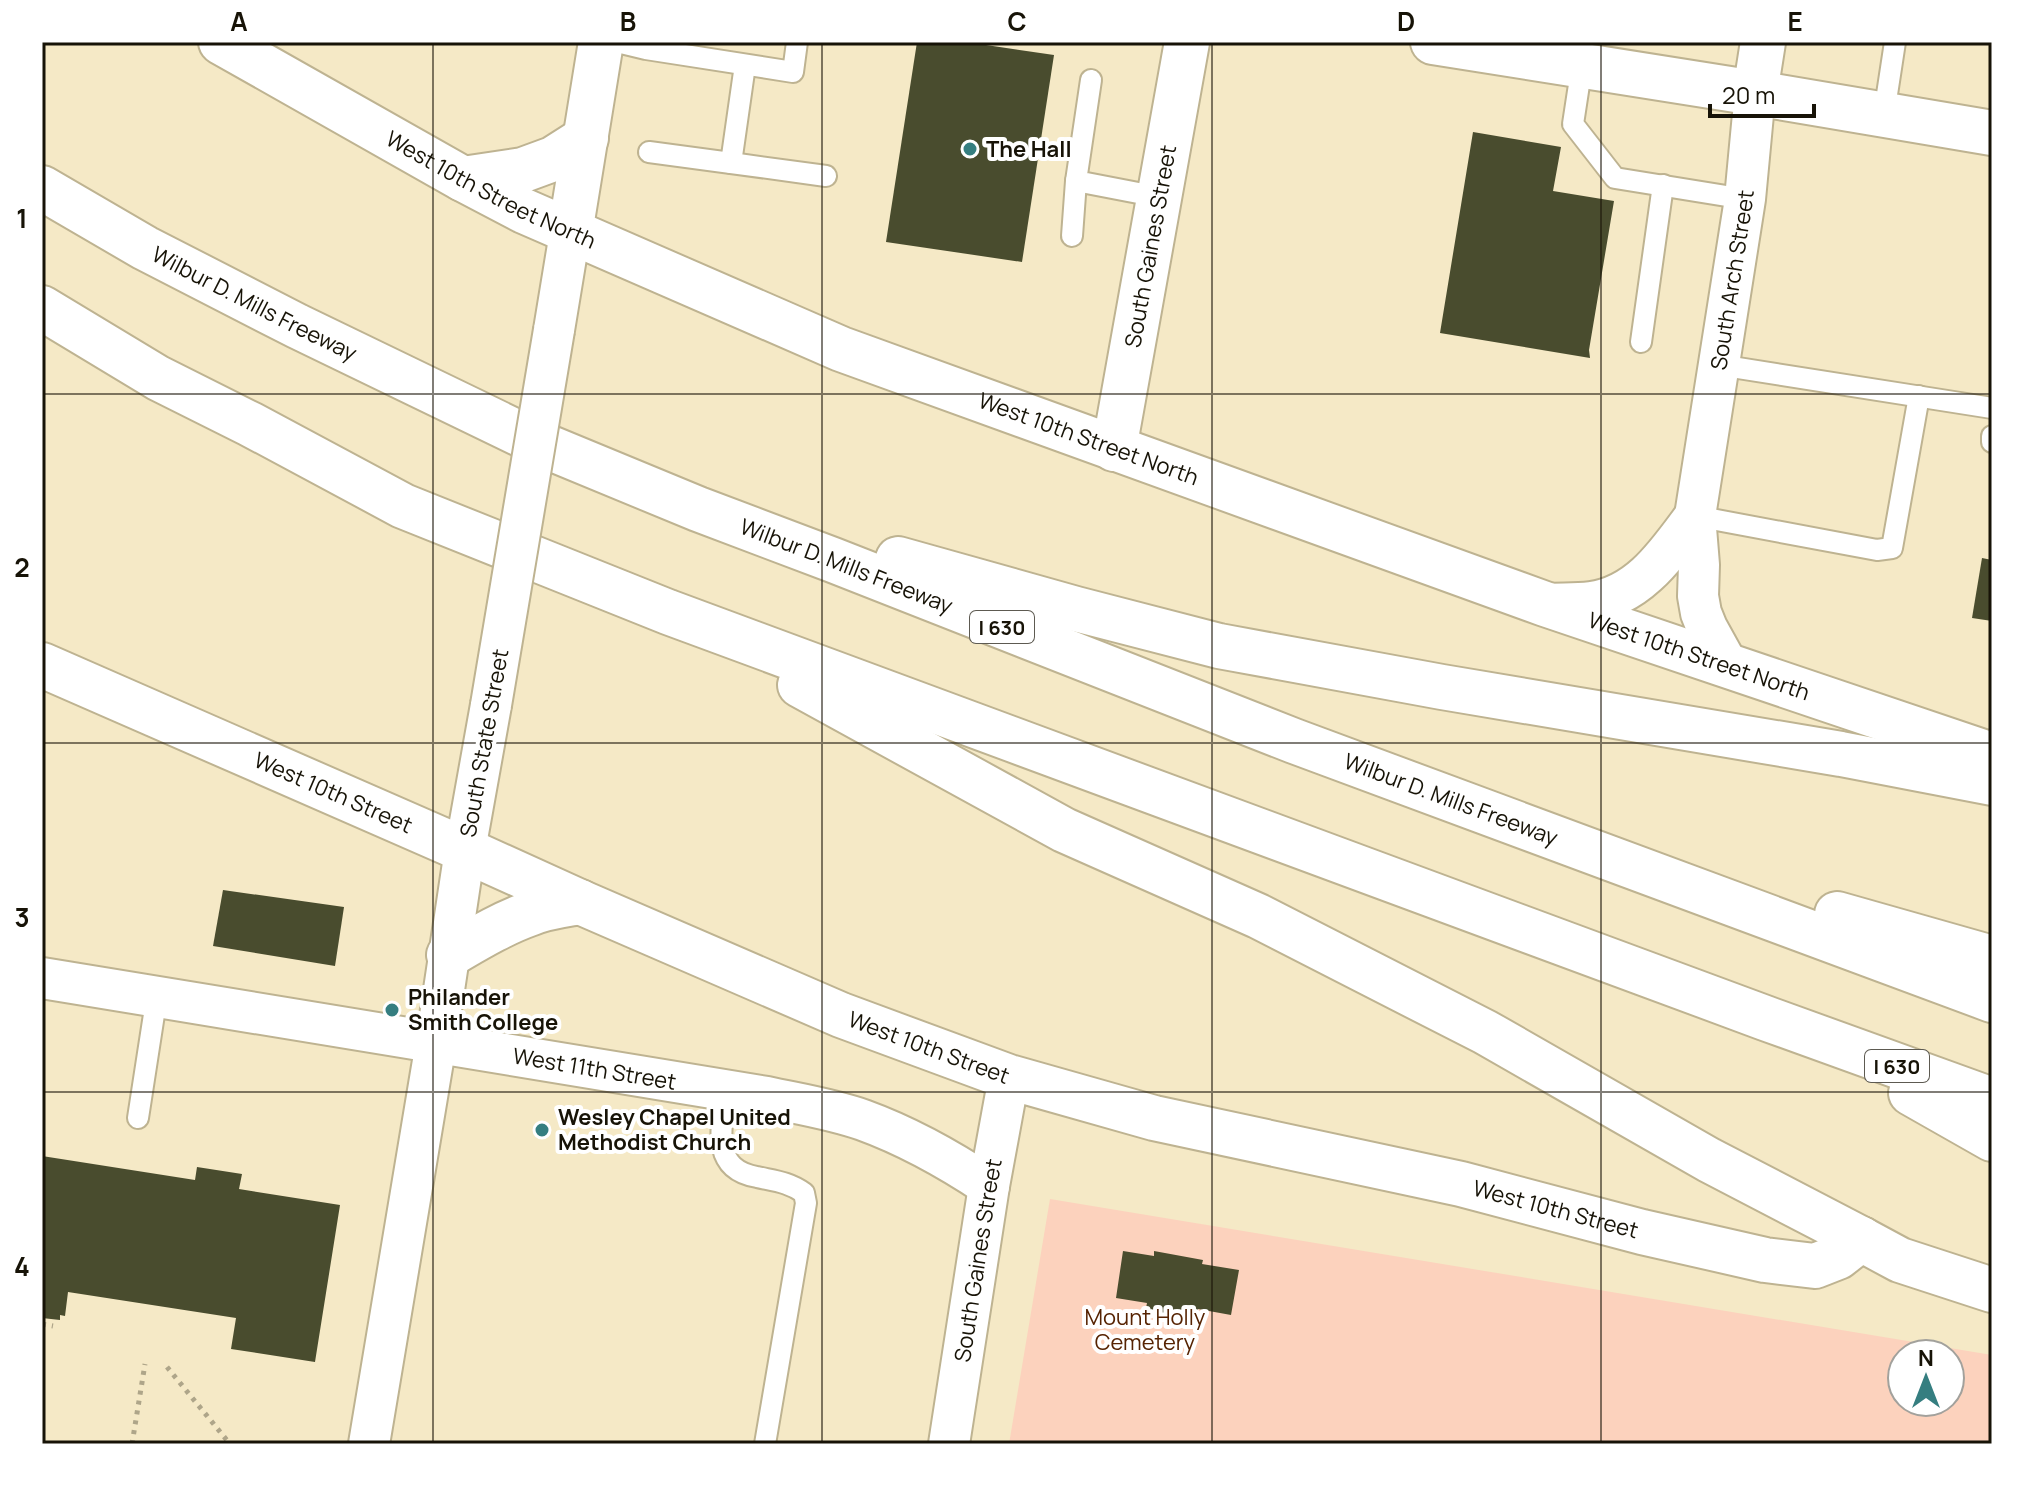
<svg xmlns="http://www.w3.org/2000/svg" width="2034" height="1486" viewBox="0 0 2034 1486" font-family="Manrope,sans-serif">
  <style>
    .green { fill: #fcd2bd; fill-rule: evenodd }
    .building { fill: #494c2e }
    .lines { fill: none; stroke-linecap: round; stroke-linejoin: round }
    .lane-casing { stroke: #beb391; stroke-width: 24 }
    .street-casing { stroke: #beb391; stroke-width: 44 }
    .secondary-casing { stroke: #beb391; stroke-width: 48 }
    .primary-casing { stroke: #beb391; stroke-width: 48 }
    .highway-casing { stroke: #beb391; stroke-width: 48 }
    .path { stroke: #aea589; stroke-width: 5; stroke-dasharray: 4 6; stroke-linecap: butt }
    .lane { stroke: #fff; stroke-width: 20 }
    .street { stroke: #fff; stroke-width: 40 }
    .secondary { stroke: #fff; stroke-width: 44 }
    .primary { stroke: #fff; stroke-width: 44 }
    .highway { stroke: #fff; stroke-width: 44 }
    .street-bridge-casing { stroke: #beb391; stroke-width: 44; stroke-linecap: butt }
    .street-bridge { stroke: #fff; stroke-width: 40 }
    .grid { fill: none; stroke: #171307; stroke-width: 2; stroke-opacity: 0.55 }
    .poi-dot { fill: #357e80; stroke: #fff; stroke-width: 3 }
    .labels { text-anchor: middle; dominant-baseline: central; stroke-width: 8; stroke-linejoin: round; paint-order: stroke }
    .shield { fill: #fff; stroke: #5d5a51; stroke-width: 2 }
    .shield-label { font-size: 20px; font-weight: bold; fill: #171307 }
    .poi-label { font-size: 22px; font-weight: bold; fill: #171307; stroke: #fff; text-anchor: start }
    .street-label { font-size: 22px; fill: #171307; stroke: #fff }
    .park-label { font-size: 22px; fill: #562302; stroke: #fff }
    .neatline { fill: none; stroke: #171307; stroke-width: 3 }
    .grid-label { font-size: 26px; text-anchor: middle; font-weight: bold; fill: #171307 }
  </style>
  <rect width="100%" height="100%" fill="#f5e9c6"/>
  <!-- green -->
  <path class="green" d="M1050,1199L1992,1355V1444H1009ZM1902,1354H1950V1402H1902Z"/>
  <!-- building -->
  <g class="building">
    <polygon points="917,42 966,42 1054,55 1022,262 886,242"/>
    <polygon points="1473,132 1561,147 1553,191 1614,201 1589,350 1590,358 1440,333"/>
    <polygon points="1982,558 1992,560 1992,621 1972,618"/>
    <polygon points="223,890 344,907 335,966 213,946"/>
    <polygon points="42,1156 195,1180 197,1167 242,1174 239,1189 340,1205 315,1362 231,1349 236,1318 68,1292 65,1316 60,1315 60,1320 42,1318"/>
    <polygon points="1123,1251 1154,1256 1154,1251 1203,1260 1202,1264 1239,1270 1231,1315 1198,1309 1196,1322 1145,1313 1147,1303 1116,1298"/>
  </g>
  <g class="lines">
    <defs>
      <g id="lane">
        <polyline points="617,42 646,49 793,72 797,42"/>
        <polyline points="1582,65 1573,124 1615,178 1745,199"/>
        <polyline points="1091,80 1076,181 1159,197"/>
        <polyline points="1884,114 1895,42"/>
        <polyline points="649,152 731,163 745,65"/>
        <polyline points="731,163 826,176"/>
        <polyline points="1072,236 1076,181"/>
        <polyline points="1641,342 1663,185"/>
        <polyline points="1719,365 1992,408"/>
        <polyline points="1992,436 1992,442"/>
        <polyline points="1695,516 1877,550 1892,548 1919,396"/>
        <path d="M727,1090C721,1126 710,1169 757,1177C775,1181 789,1182 804,1193L806,1203L765,1444"/>
        <polyline points="138,1118 157,995"/>
      </g>
      <g id="street">
        <polyline points="554,330 570,233"/>
        <path d="M1546,604C1561,603 1576,604 1591,602C1640,596 1668,552 1695,516"/>
        <path id="s1" d="M1728,666L1707,628L1701,613L1698,596L1699,565L1695,516L1745,199L1755,93"/>
        <path id="s2" d="M42,978L767,1097C799,1104 832,1109 863,1120C907,1136 950,1160 989,1186"/>
        <polyline points="369,1444 436,1043 465,850 491,705"/>
        <path id="s3" d="M949,1444L989,1186L1009,1077"/>
      </g>
      <g id="secondary">
        <path id="s4" d="M221,42L463,179L524,211L841,349L1545,604L1992,755"/>
        <polyline points="1433,42 1755,93 1992,133"/>
        <polyline points="1755,93 1763,42"/>
        <polyline points="463,179 523,170 553,159 586,138"/>
        <polyline points="570,233 601,42"/>
        <path id="s5" d="M1114,449L1187,42"/>
        <path id="s6" d="M42,665L465,850L580,902L841,1015L1009,1077L1154,1118L1461,1184L1642,1232L1765,1260L1815,1266L1838,1257L1861,1239"/>
        <path d="M449,955C475,940 501,924 529,914C545,907 563,905 580,902"/>
      </g>
      <polyline id="primary" points="1861,1239 1900,1260 1992,1290"/>
      <g id="highway">
        <path id="s7" d="M42,188L145,248L297,326L543,445L698,509L833,560L1294,741L1992,1000"/>
        <polyline points="42,308 158,378 250,424 403,506 668,612 1765,1018 1992,1100"/>
        <polyline points="898,559 1076,609 1219,646 1442,687 1841,754 1992,783"/>
        <polyline points="800,685 1064,830 1258,916 1485,1032 1709,1160 1861,1239"/>
        <polyline points="1837,914 1992,958"/>
        <polyline points="1911,1093 1992,1139"/>
      </g>
    </defs>
    <!-- lane casing -->
    <use href="#lane" class="lane-casing"/>
    <!-- street casing -->
    <use href="#street" class="street-casing"/>
    <!-- secondary casing -->
    <use href="#secondary" class="secondary-casing"/>
    <!-- primary casing -->
    <use href="#primary" class="primary-casing"/>
    <!-- highway casing -->
    <use href="#highway" class="highway-casing"/>
    <!-- path -->
    <g class="path">
      <polyline points="42,1324 53,1326"/>
      <polyline points="167,1367 230,1444"/>
      <polyline points="132,1444 145,1364"/>
    </g>
    <!-- lane -->
    <use href="#lane" class="lane"/>
    <!-- street -->
    <use href="#street" class="street"/>
    <!-- secondary -->
    <use href="#secondary" class="secondary"/>
    <!-- primary -->
    <use href="#primary" class="primary"/>
    <!-- highway -->
    <use href="#highway" class="highway"/>
    <defs>
      <polyline id="street-bridge" points="491,705 554,330"/>
    </defs>
    <!-- street-bridge casing -->
    <use href="#street-bridge" class="street-bridge-casing"/>
    <!-- street-bridge -->
    <use href="#street-bridge" class="street-bridge"/>
  </g>
  <!-- grid -->
  <path class="grid" d="M433,42V1444M822,42V1444M1212,42V1444M1601,42V1444M42,394H1992M42,743H1992M42,1092H1992"/>
  <!-- markers -->
  <g class="poi-dot">
    <circle cx="970" cy="149" r="8"/>
    <circle cx="392" cy="1010" r="8"/>
    <circle cx="542" cy="1130" r="8"/>
  </g>
  <g class="labels">
    <!-- shield labels -->
    <g class="shield">
      <rect x="970" y="611" width="64" height="32" rx="6"/>
      <rect x="1865" y="1050" width="64" height="32" rx="6"/>
    </g>
    <g class="shield-label">
      <text x="1002" y="627">I 630</text>
      <text x="1897" y="1066">I 630</text>
    </g>
    <!-- poi labels -->
    <g class="poi-label">
      <text x="986" y="149">The Hall</text>
      <text x="408" y="997">Philander<tspan x="408" dy="25">Smith College</tspan></text>
      <text x="558" y="1117">Wesley Chapel United<tspan x="558" dy="25">Methodist Church</tspan></text>
    </g>
    <!-- street labels -->
    <g class="street-label">
      <text stroke="none"><textPath href="#s4" startOffset="308">West 10th Street North</textPath></text>
      <text stroke="none"><textPath href="#s5" startOffset="206">South Gaines Street</textPath></text>
      <text stroke="none"><textPath href="#s1" startOffset="396">South Arch Street</textPath></text>
      <text stroke="none"><textPath href="#s7" startOffset="242">Wilbur D. Mills Freeway</textPath></text>
      <text stroke="none"><textPath href="#s4" startOffset="956">West 10th Street North</textPath></text>
      <text stroke="none"><textPath href="#s7" startOffset="890">Wilbur D. Mills Freeway</textPath></text>
      <text stroke="none"><textPath href="#s4" startOffset="1604">West 10th Street North</textPath></text>
      <text transform="translate(484 743) rotate(-80)">South State Street</text>
      <text stroke="none"><textPath href="#s6" startOffset="318">West 10th Street</textPath></text>
      <text stroke="none"><textPath href="#s7" startOffset="1538">Wilbur D. Mills Freeway</textPath></text>
      <text stroke="none"><textPath href="#s6" startOffset="966">West 10th Street</textPath></text>
      <text stroke="none"><textPath href="#s2" startOffset="560">West 11th Street</textPath></text>
      <text stroke="none"><textPath href="#s6" startOffset="1614">West 10th Street</textPath></text>
      <text stroke="none"><textPath href="#s3" startOffset="186">South Gaines Street</textPath></text>
    </g>
    <!-- park labels -->
    <g class="park-label">
      <text x="1145" y="1317">Mount Holly<tspan x="1145" dy="25">Cemetery</tspan></text>
    </g>
  </g>
  <!-- border -->
  <rect width="2034" height="1486" fill="none" stroke="#ffffff" stroke-width="88"/>
  <!-- north arrow -->
  <g transform="translate(1926 1378)"><circle r="38" fill="#ffffff" stroke="#a2a19c" stroke-width="2"/>
  <path d="M0-6L14 30L0 20L-14 30Z" fill="#357e80"/>
  <text y="-12" font-size="22" font-weight="bold" text-anchor="middle" fill="#171307">N</text>
  </g>
  <!-- scale -->
  <path d="M1710 104v12h104v-12" fill="none" stroke="#171307" stroke-width="4"/>
  <text x="1722" y="104" font-size="24" fill="#171307" stroke="#ffffff" stroke-width="6" paint-order="stroke">20 m</text>
  <rect x="44" y="44" width="1946" height="1398" class="neatline"/>
  <g class="grid-label">
    <text x="239" y="31">A</text>
    <text x="628" y="31">B</text>
    <text x="1017" y="31">C</text>
    <text x="1406" y="31">D</text>
    <text x="1795" y="31">E</text>
    <text x="22" y="228">1</text>
    <text x="22" y="577">2</text>
    <text x="22" y="927">3</text>
    <text x="22" y="1276">4</text>
  </g>
</svg>
